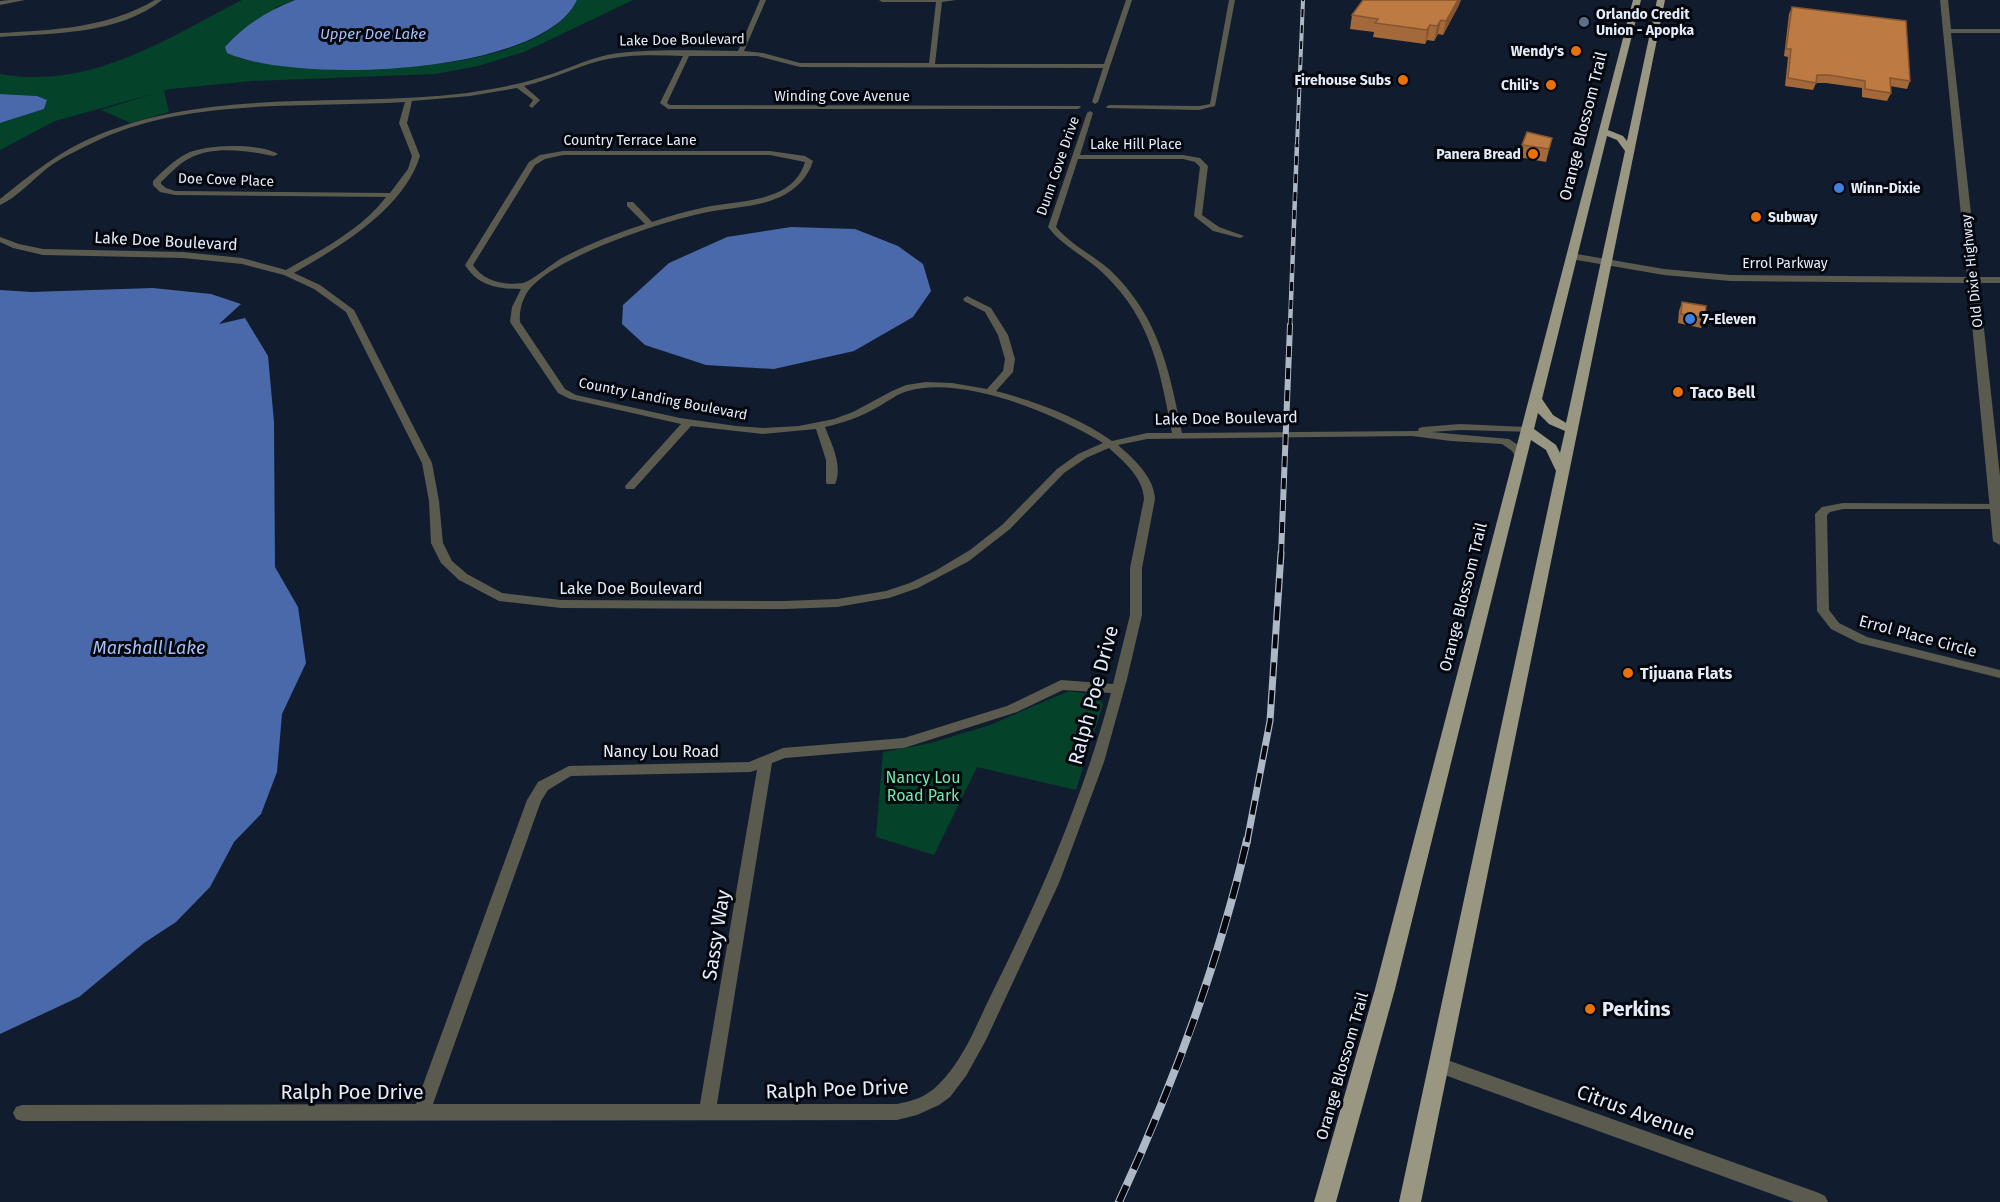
<svg xmlns="http://www.w3.org/2000/svg" width="2000" height="1202" viewBox="0 0 2000 1202" font-family="'Fira Sans',sans-serif">
  <style>
    .green { fill: #044329 }
    .water { fill: #4969aa }
    .lines { fill: none; stroke-linecap: round; stroke-linejoin: round }
    .minor { fill: #5a5a4f; fill-rule: evenodd }
    .tertiary { fill: #5a5a4f; fill-rule: evenodd }
    .primary { fill: #999781; fill-rule: evenodd }
    .rail-far4-casing { stroke: #aeb7c5; stroke-width: 4 }
    .rail-far3-casing { stroke: #aeb7c5; stroke-width: 4.5 }
    .rail-far2-casing { stroke: #aeb7c5; stroke-width: 6 }
    .rail-far1-casing { stroke: #aeb7c5; stroke-width: 7 }
    .rail-casing { stroke: #aeb7c5; stroke-width: 8 }
    .rail-far4 { stroke: #04070e; stroke-width: 2; stroke-dasharray: 8; stroke-linecap: butt }
    .rail-far3 { stroke: #04070e; stroke-width: 3; stroke-dasharray: 9; stroke-linecap: butt }
    .rail-far2 { stroke: #04070e; stroke-width: 4; stroke-dasharray: 11; stroke-linecap: butt }
    .rail-far1 { stroke: #04070e; stroke-width: 4.5; stroke-dasharray: 14; stroke-linecap: butt }
    .rail { stroke: #04070e; stroke-width: 6; stroke-dasharray: 18; stroke-linecap: butt }
    .wall { fill: #a3693a }
    .shaded-wall { fill: #84552f }
    .building { fill: #bd7a43; stroke: #84552f; stroke-width: 1.5 }
    .service-dot { fill: #5c6f8a; stroke: #04070e; stroke-width: 2 }
    .food-dot { fill: #e8710a; stroke: #04070e; stroke-width: 2 }
    .shop-dot { fill: #3f7fe0; stroke: #04070e; stroke-width: 2 }
    .labels { text-anchor: middle; dominant-baseline: central; stroke-width: 6; stroke-linejoin: round; paint-order: stroke }
    .far-poi-label { font-size: 14px; font-weight: bold; fill: #e3ecf8; stroke: #04070e; text-anchor: start }
    .far-street-label { font-size: 14px; fill: #e3ecf8; stroke: #04070e }
    .far-water-label { font-size: 15px; font-style: italic; fill: #a5c1f8; stroke: #04070e }
    .street-label { font-size: 16px; fill: #e3ecf8; stroke: #04070e }
    .poi-label { font-size: 16px; font-weight: bold; fill: #e3ecf8; stroke: #04070e; text-anchor: start }
    .park-label { font-size: 16px; fill: #72e9ac; stroke: #04070e }
    .water-label { font-size: 18px; font-style: italic; fill: #a5c1f8; stroke: #04070e }
    .near-street-label { font-size: 20px; fill: #e3ecf8; stroke: #04070e }
    .near-poi-label { font-size: 20px; font-weight: bold; fill: #e3ecf8; stroke: #04070e; text-anchor: start }
  </style>
  <rect width="100%" height="100%" fill="#111d2e"/>
  <!-- green -->
  <g class="green">
    <path d="M242,0H295L276,7L238,58C311,77 540,79 577,0H633L524,52L478,66L435,74L252,81L170,89L164,91L169,112L131,123L101,110L156,93L55,121L0,150V123L44,109L47,100L37,96L0,94V74C91,90 164,40 242,0Z"/>
    <polygon points="1069,691 1095,695 1103,704 1076,790 977,767 934,855 876,837 883,752 931,743 990,725"/>
  </g>
  <!-- water -->
  <g class="water">
    <path d="M295,0H577C542,76 295,84 227,53L225,47C245,25 267,11 295,0Z"/>
    <polygon points="0,94 37,96 47,100 44,109 0,123"/>
    <polygon points="791,227 855,229 898,246 923,264 931,291 913,317 854,351 774,369 706,365 645,345 622,324 623,305 669,263 727,237"/>
    <polygon points="153,288 211,294 241,304 219,324 245,318 268,356 274,422 275,567 298,607 306,663 282,714 277,772 261,814 234,842 210,887 176,922 144,943 79,997 0,1034 0,290 31,292"/>
  </g>
  <g class="lines">
    <!-- minor -->
    <g class="minor">
      <polygon points="9,0 25,0 0,5 0,1"/>
      <path d="M155,0H162C118,35 53,33 0,37V33C54,30 107,28 155,0Z"/>
      <path d="M760,0H766L744,51L763,53L800,63H929L936,2H882L879,0H956L942,2L935,64H1104L1126,0H1132L1098,102L1095,104L1092,102L1103,68L800,67L757,56H689L667,103L670,105L1080,106L1081,107L1078,109H668L660,103L683,56C655,55 626,54 599,61C573,68 550,80 524,86L540,100L532,108L529,106L533,100L517,88L470,96L412,101L407,123L420,156C404,209 339,247 294,273L320,285L354,310L432,463L439,501L443,543L452,561L467,574L502,593L561,600L784,601L837,599L886,591L910,583L935,571L970,550L1002,525L1057,469L1078,454L1103,443C1056,414 963,375 908,391C897,394 887,402 876,408C860,417 843,423 825,427C832,445 843,466 835,484H827L826,482V460L816,429L763,434L691,426L634,489H626L625,487L626,485L681,424L570,399L558,393L510,322L512,307L521,289C498,289 478,286 465,265L529,162L540,155L563,151H770L805,156L813,161C808,178 795,190 780,197C756,208 728,207 703,213C661,222 553,257 528,291C522,300 519,311 520,322L565,389L576,395L680,418L736,426L763,428L799,426L834,419L853,412L892,391L906,385L926,382L952,383L987,389L1003,371L1005,359L998,335L985,312L964,301L963,299L967,296L991,308L1008,335L1015,359L1013,372L996,391C1037,402 1078,417 1112,441L1147,433H1172C1160,371 1152,320 1104,274C1087,257 1063,247 1048,227L1087,113L1090,111L1093,113L1080,155H1183L1200,158L1208,166L1202,215L1219,227L1244,236L1240,238L1213,231L1194,216L1200,167L1195,162L1183,159H1078L1056,227C1071,245 1093,255 1110,270C1159,317 1169,369 1182,433L1418,431L1419,428L1423,427L1460,424L1527,427L1532,430L1531,432L1460,430L1431,432L1509,439L1521,447L1525,456L1520,459L1516,458L1512,451L1502,444L1451,441L1412,436L1147,439L1118,445C1134,459 1154,477 1155,499L1142,568V615L1127,679L1104,762L1059,883L986,1040L966,1076L950,1097L939,1105L917,1115L897,1120L22,1121L16,1119L13,1113L16,1107L22,1105L416,1104L527,800L538,782L569,766L749,762L783,748L904,738L1007,706L1061,680L1113,684L1130,615V568L1144,499C1143,477 1124,462 1109,448L1086,458L1064,473L1010,529L969,561L918,588L889,598L837,607L784,609L561,608L499,601L459,580L441,563L431,543L429,501L422,463L346,312L314,289L284,275L242,264L183,258L43,255L13,248L0,242V237L19,244L43,249L183,252L242,258L286,270C321,250 361,230 386,197L175,195L160,192L153,185V181C162,172 174,160 186,154C205,144 259,143 278,154L274,156C249,151 214,145 190,158C179,163 170,174 161,182V184L166,188L175,191L390,193L408,169L412,156L399,123L405,102C308,108 193,98 103,138C86,146 66,155 50,166C34,178 18,197 0,205V199C31,174 61,150 98,135C214,87 346,108 467,93C492,89 518,85 542,77C564,71 584,60 607,55C648,48 696,51 738,51ZM563,155H770L805,162C793,203 740,200 706,207C687,211 669,216 652,222L633,202H627V206L645,224C617,233 588,244 562,258C553,263 530,282 523,283C504,286 483,281 473,265L535,165L545,159ZM1063,690L1111,693C1083,797 1041,895 993,991C977,1023 964,1060 938,1085C926,1097 913,1101 897,1104H717L772,763L785,758L904,748L1017,712ZM757,770L700,1104H433L541,801L548,790L571,776L750,772Z"/>
      <polygon points="1229,0 1235,0 1215,106 1199,110 1107,108 1106,107 1109,105 1199,106 1210,104"/>
      <polygon points="1843,503 2000,504 2000,508 1996,509 1843,509 1830,512 1827,515 1829,610 1839,623 1867,637 2000,670 2000,678 1859,643 1831,629 1817,611 1815,514 1822,507"/>
      <polygon points="1439,1057 1819,1193 1825,1196 1828,1202 1794,1202 1439,1073 1433,1070 1431,1065 1433,1060"/>
    </g>
    <!-- tertiary -->
    <polygon class="tertiary" points="1940,0 1948,0 1951,29 2000,29 2000,33 1951,33 1978,277 2000,277 2000,283 1979,283 2000,476 2000,545 1993,541 1968,283 1730,281 1664,275 1571,259 1566,256 1571,253 1664,269 1730,275 1967,277"/>
    <!-- primary -->
    <path class="primary" d="M1633,0H1641L1608,130L1623,136L1627,141L1657,0H1665L1421,1202H1399L1556,471L1546,450L1531,440L1395,989L1336,1202H1314L1375,989ZM1607,136L1617,140L1625,151L1566,423L1553,415L1542,399ZM1538,413L1549,424L1565,431L1560,453L1556,445L1534,429Z"/>
    <defs>
      <polyline id="rail-far4" points="1297,145 1303,0"/>
      <polyline id="rail-far3" points="1290,327 1297,144"/>
      <polyline id="rail-far2" points="1281,555 1290,325"/>
      <polyline id="rail-far1" points="1247,842 1270,721 1281,553"/>
      <path id="rail" d="M1119,1202C1173,1085 1218,966 1247,840"/>
    </defs>
    <!-- rail-far4 casing -->
    <use href="#rail-far4" class="rail-far4-casing"/>
    <!-- rail-far3 casing -->
    <use href="#rail-far3" class="rail-far3-casing"/>
    <!-- rail-far2 casing -->
    <use href="#rail-far2" class="rail-far2-casing"/>
    <!-- rail-far1 casing -->
    <use href="#rail-far1" class="rail-far1-casing"/>
    <!-- rail casing -->
    <use href="#rail" class="rail-casing"/>
    <!-- rail-far4 -->
    <use href="#rail-far4" class="rail-far4"/>
    <!-- rail-far3 -->
    <use href="#rail-far3" class="rail-far3"/>
    <!-- rail-far2 -->
    <use href="#rail-far2" class="rail-far2"/>
    <!-- rail-far1 -->
    <use href="#rail-far1" class="rail-far1"/>
    <!-- rail -->
    <use href="#rail" class="rail"/>
  </g>
  <!-- wall -->
  <g class="wall">
    <polygon points="1459,5 1443,35 1438,34 1434,41 1427,40 1425,44 1373,37 1374,32 1350,29 1352,15"/>
    <polygon points="1792,7 1910,81 1907,89 1890,86 1891,93 1887,101 1862,97 1862,88 1826,83 1816,83 1813,90 1785,86 1788,57 1784,56 1789,14"/>
    <polygon points="1552,138 1546,162 1518,157 1522,145"/>
    <polygon points="1682,302 1705,318 1701,328 1678,323 1679,311"/>
  </g>
  <!-- shaded-wall -->
  <g class="shaded-wall">
    <polygon points="1458,0 1461,0 1459,5 1443,35 1446,21"/>
    <polygon points="1441,20 1438,34 1434,41 1437,26"/>
    <polygon points="1430,25 1427,40 1425,44 1427,30"/>
  </g>
  <!-- building -->
  <g class="building">
    <polygon points="1363,0 1458,0 1446,21 1441,20 1437,26 1430,25 1427,30 1375,23 1378,19 1352,15"/>
    <polygon points="1792,7 1906,21 1910,81 1890,78 1891,93 1865,89 1865,81 1829,75 1817,75 1816,83 1788,78 1791,49 1786,49"/>
    <polygon points="1527,132 1552,138 1549,149 1522,145"/>
    <polygon points="1682,302 1706,306 1705,318 1681,314"/>
  </g>
  <!-- markers -->
  <circle class="service-dot" cx="1584" cy="22" r="6"/>
  <g class="food-dot">
    <circle cx="1576" cy="51" r="6"/>
    <circle cx="1403" cy="80" r="6"/>
    <circle cx="1551" cy="85" r="6"/>
    <circle cx="1533" cy="154" r="6"/>
    <circle cx="1756" cy="217" r="6"/>
    <circle cx="1678" cy="392" r="6"/>
    <circle cx="1628" cy="673" r="6"/>
    <circle cx="1590" cy="1009" r="6"/>
  </g>
  <g class="shop-dot">
    <circle cx="1839" cy="188" r="6"/>
    <circle cx="1690" cy="319" r="6"/>
  </g>
  <g class="labels">
    <!-- far-poi labels -->
    <g class="far-poi-label">
      <text x="1596" y="14">Orlando Credit<tspan x="1596" dy="16">Union - Apopka</tspan></text>
      <text x="1564" y="51" text-anchor="end">Wendy's</text>
      <text x="1391" y="80" text-anchor="end">Firehouse Subs</text>
      <text x="1539" y="85" text-anchor="end">Chili's</text>
      <text x="1521" y="154" text-anchor="end">Panera Bread</text>
      <text x="1851" y="188">Winn-Dixie</text>
      <text x="1768" y="217">Subway</text>
      <text x="1702" y="319">7-Eleven</text>
    </g>
    <!-- far-street labels -->
    <g class="far-street-label">
      <text transform="translate(682 40) rotate(-1)">Lake Doe Boulevard</text>
      <text x="842" y="96">Winding Cove Avenue</text>
      <text x="630" y="140">Country Terrace Lane</text>
      <text x="1136" y="144">Lake Hill Place</text>
      <text transform="translate(1058 166) rotate(-71)">Dunn Cove Drive</text>
      <text transform="translate(226 180) rotate(2)">Doe Cove Place</text>
      <text x="1785" y="263">Errol Parkway</text>
      <text transform="translate(1972 271) rotate(-96)">Old Dixie Highway</text>
      <text transform="translate(663 399) rotate(11)">Country Landing Boulevard</text>
    </g>
    <!-- far-water labels -->
    <g class="far-water-label">
      <text x="373" y="34">Upper Doe Lake</text>
    </g>
    <!-- street labels -->
    <g class="street-label">
      <text transform="translate(1583 126) rotate(-76)">Orange Blossom Trail</text>
      <text transform="translate(166 241) rotate(3)">Lake Doe Boulevard</text>
      <text transform="translate(1226 418) rotate(-1)">Lake Doe Boulevard</text>
      <text x="631" y="588">Lake Doe Boulevard</text>
      <text transform="translate(1463 597) rotate(-76)">Orange Blossom Trail</text>
      <text transform="translate(1918 636) rotate(15)">Errol Place Circle</text>
      <text x="661" y="751">Nancy Lou Road</text>
      <text transform="translate(1342 1066) rotate(-74)">Orange Blossom Trail</text>
    </g>
    <!-- poi labels -->
    <g class="poi-label">
      <text x="1690" y="392">Taco Bell</text>
      <text x="1640" y="673">Tijuana Flats</text>
    </g>
    <!-- park labels -->
    <g class="park-label">
      <text x="923" y="777">Nancy Lou<tspan x="923" dy="18">Road Park</tspan></text>
    </g>
    <!-- water labels -->
    <g class="water-label">
      <text x="149" y="648">Marshall Lake</text>
    </g>
    <!-- near-street labels -->
    <g class="near-street-label">
      <text transform="translate(1093 695) rotate(-75)">Ralph Poe Drive</text>
      <text transform="translate(716 935) rotate(-81)">Sassy Way</text>
      <text transform="translate(837 1089) rotate(-2)">Ralph Poe Drive</text>
      <text x="352" y="1092">Ralph Poe Drive</text>
      <text transform="translate(1636 1112) rotate(20)">Citrus Avenue</text>
    </g>
    <!-- near-poi labels -->
    <g class="near-poi-label">
      <text x="1602" y="1009">Perkins</text>
    </g>
  </g>
</svg>
